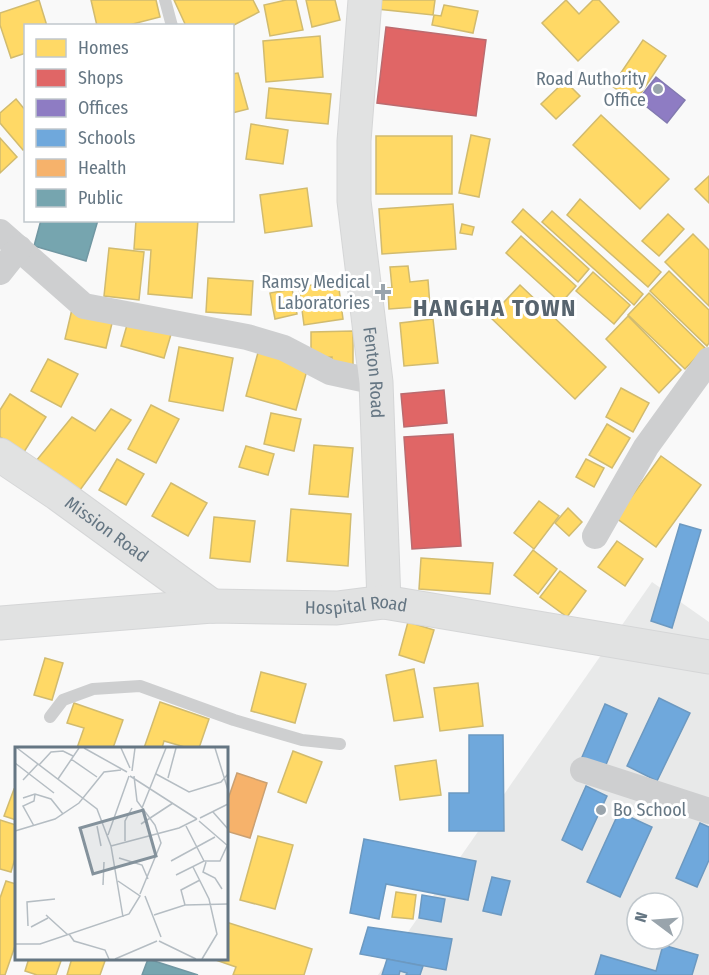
<svg xmlns="http://www.w3.org/2000/svg" width="709" height="975" viewBox="0 0 709 975" font-family="'Fira Sans Condensed',sans-serif">
  <style>
    .built { fill: #e8e9e9; fill-rule: evenodd }
    .homes { fill: #ffd966; stroke: #d1bb6f; stroke-width: 1.5 }
    .shops { fill: #e06666; stroke: #bb6b6f; stroke-width: 1.5 }
    .offices { fill: #8e7cc3; stroke: #827ab0; stroke-width: 1.5 }
    .schools { fill: #6fa8dc; stroke: #6c99c1; stroke-width: 1.5 }
    .health { fill: #f6b26b; stroke: #caa072; stroke-width: 1.5 }
    .public { fill: #76a5af; stroke: #7197a2; stroke-width: 1.5 }
    .lines { fill: none; stroke-linecap: round; stroke-linejoin: round }
    .secondary-casing { stroke: #d5d6d7; stroke-width: 35 }
    .lane { stroke: #cecfd0; stroke-width: 12 }
    .street { stroke: #cecfd0; stroke-width: 26 }
    .secondary { stroke: #e1e2e2; stroke-width: 33 }
    .poi-dot { fill: #99a4ac; stroke: #fff; stroke-width: 2 }
    .labels { text-anchor: middle; dominant-baseline: central; stroke-width: 6; stroke-linejoin: round; paint-order: stroke }
    .poi-label { font-size: 18px; fill: #657683; stroke: #fff; text-anchor: end }
    .street-label { font-size: 18px; fill: #657683; stroke: #fff }
    .district-label { font-size: 24px; font-weight: bold; letter-spacing: 1.5px; fill: #57646e; stroke: #fff }
    .inset-road { fill: none; stroke: #b5bdc3; stroke-width: 1.5 }
    .view { fill: #84929c; fill-opacity: 0.15; stroke: #84929c; stroke-width: 3 }
    .inset-edge { fill: none; stroke: #657683; stroke-width: 3 }
  </style>
  <rect width="100%" height="100%" fill="#f9f9f9"/>
  <!-- built -->
  <path class="built" d="M652,582L709,622V975H378ZM637,903H673V939H637Z"/>
  <!-- homes -->
  <g class="homes">
    <polygon points="39,0 47,26 26,26 26,53 11,58 0,25 0,13"/>
    <polygon points="91,0 156,0 160,17 125,26 97,26"/>
    <polygon points="174,0 253,0 259,12 232,26 186,26"/>
    <polygon points="286,0 296,0 303,30 270,36 264,5"/>
    <polygon points="306,0 335,0 340,20 312,27"/>
    <polygon points="378,0 435,0 433,15 377,9"/>
    <polygon points="566,0 579,14 593,0 599,0 619,22 578,61 542,23"/>
    <polygon points="444,5 478,11 473,33 432,25 434,15 441,16"/>
    <polygon points="320,36 323,77 266,82 263,41"/>
    <polygon points="643,40 666,56 635,102 612,86"/>
    <polygon points="238,73 248,109 232,113 232,74"/>
    <polygon points="565,81 580,96 556,119 541,104"/>
    <polygon points="269,88 331,94 328,124 266,118"/>
    <polygon points="16,99 26,111 26,148 23,150 0,123 0,113"/>
    <polygon points="601,115 669,179 640,209 573,145"/>
    <polygon points="251,124 288,130 283,164 246,159"/>
    <polygon points="471,135 490,139 479,197 459,193"/>
    <rect x="376" y="136" width="76" height="58"/>
    <polygon points="0,138 17,157 0,173"/>
    <polygon points="709,176 709,203 695,189"/>
    <polygon points="307,188 312,226 265,233 260,195"/>
    <polygon points="580,199 661,272 648,287 567,215"/>
    <polygon points="453,204 456,249 382,254 379,209"/>
    <polygon points="523,209 589,269 578,282 512,222"/>
    <polygon points="552,211 643,294 634,305 542,222"/>
    <polygon points="668,214 684,229 659,256 642,241"/>
    <polygon points="136,220 198,220 192,298 148,294 151,250 134,249"/>
    <polygon points="462,224 474,227 472,235 460,233"/>
    <polygon points="693,234 709,250 709,306 665,262"/>
    <polygon points="521,236 576,286 561,303 506,253"/>
    <polygon points="109,248 144,252 139,300 104,296"/>
    <polygon points="408,266 410,282 428,280 430,306 389,309 388,288 392,288 390,267"/>
    <polygon points="669,271 709,310 709,343 707,346 650,291"/>
    <polygon points="593,272 630,305 614,324 576,291"/>
    <polygon points="208,278 253,281 251,315 206,312"/>
    <polygon points="338,281 343,319 304,325 299,287"/>
    <polygon points="520,285 606,367 575,399 490,317"/>
    <polygon points="292,289 297,314 275,319 270,293"/>
    <polygon points="649,293 705,348 685,369 628,315"/>
    <polygon points="73,305 114,315 106,348 65,339"/>
    <polygon points="628,316 681,370 659,393 606,339"/>
    <polygon points="129,318 172,331 164,358 121,346"/>
    <polygon points="433,319 438,363 404,366 400,323"/>
    <polygon points="353,331 353,365 332,366 332,357 311,358 311,332"/>
    <polygon points="179,347 233,358 223,411 169,401"/>
    <polygon points="259,349 309,363 296,410 246,396"/>
    <polygon points="48,359 78,374 61,407 31,391"/>
    <polygon points="621,388 649,403 633,432 606,417"/>
    <polygon points="10,394 46,417 24,452 0,437 0,410"/>
    <polygon points="151,405 179,419 156,463 128,449"/>
    <polygon points="111,409 131,420 80,490 36,461 72,417 95,431"/>
    <polygon points="271,413 301,419 294,451 264,444"/>
    <polygon points="607,424 630,438 612,468 589,455"/>
    <polygon points="314,445 353,448 348,497 309,494"/>
    <polygon points="246,446 274,454 268,475 239,467"/>
    <polygon points="661,456 701,485 656,547 616,518"/>
    <polygon points="117,459 144,474 126,505 99,490"/>
    <polygon points="586,459 604,468 594,487 576,477"/>
    <polygon points="171,483 207,503 188,536 152,516"/>
    <polygon points="539,501 559,516 534,549 514,533"/>
    <polygon points="568,508 582,522 569,536 555,523"/>
    <polygon points="291,509 351,514 348,566 287,561"/>
    <polygon points="214,517 255,521 250,562 210,558"/>
    <polygon points="617,541 643,559 625,586 598,567"/>
    <polygon points="533,550 557,569 538,594 514,575"/>
    <polygon points="421,558 493,563 490,594 419,589"/>
    <polygon points="560,571 586,591 567,617 540,597"/>
    <polygon points="408,622 434,630 424,663 399,655"/>
    <polygon points="45,658 63,663 52,700 34,695"/>
    <polygon points="414,669 423,717 394,721 386,675"/>
    <polygon points="261,672 306,684 295,723 251,711"/>
    <polygon points="478,683 483,726 440,731 434,688"/>
    <polygon points="160,702 209,719 199,748 188,748 164,741 162,748 144,748"/>
    <polygon points="74,703 123,720 113,748 77,748 84,728 67,723"/>
    <polygon points="293,751 322,762 306,803 278,792"/>
    <polygon points="436,760 441,795 400,800 395,766"/>
    <polygon points="14,789 16,790 16,820 4,816"/>
    <polygon points="0,820 16,825 16,855 11,872 0,869"/>
    <polygon points="258,836 293,845 275,909 240,900"/>
    <polygon points="6,881 16,884 16,943 5,975 0,975 0,898"/>
    <polygon points="396,892 416,895 413,919 392,917"/>
    <polygon points="226,922 312,949 304,975 233,975 236,967 210,958 226,958"/>
    <polygon points="29,958 62,958 56,975 37,975 25,971"/>
    <polygon points="72,958 106,958 100,975 67,975"/>
  </g>
  <!-- shops -->
  <g class="shops">
    <polygon points="386,27 486,40 476,116 377,103"/>
    <polygon points="444,390 447,423 404,427 401,394"/>
    <polygon points="453,434 461,546 412,549 404,437"/>
  </g>
  <!-- offices -->
  <polygon class="offices" points="656,77 685,100 667,123 638,100"/>
  <!-- schools -->
  <g class="schools">
    <polygon points="680,524 701,530 672,628 651,621"/>
    <polygon points="659,698 690,713 657,781 627,766"/>
    <polygon points="605,704 627,714 605,767 582,757"/>
    <polygon points="469,735 503,735 504,831 449,831 449,793 469,793"/>
    <polygon points="586,786 607,796 582,850 562,840"/>
    <polygon points="619,812 652,827 620,897 587,882"/>
    <polygon points="700,823 709,827 709,860 697,887 676,878"/>
    <polygon points="364,839 476,861 468,900 386,884 379,919 350,913"/>
    <polygon points="492,877 510,881 501,915 483,911"/>
    <polygon points="422,895 445,899 441,922 419,918"/>
    <polygon points="368,927 452,939 446,970 360,954"/>
    <polygon points="663,945 698,955 692,975 595,975 601,955 656,971"/>
    <polygon points="387,959 423,966 420,975 406,975 407,973 400,971 399,975 382,975"/>
  </g>
  <!-- health -->
  <polygon class="health" points="237,773 267,783 250,838 226,831 226,805"/>
  <!-- public -->
  <g class="public">
    <polygon points="41,220 98,220 86,261 34,246"/>
    <polygon points="148,959 198,975 142,975"/>
  </g>
  <g class="lines">
    <defs>
      <g id="secondary">
        <path id="s1" d="M365,0L354,141V201L376,382L384,602"/>
        <path id="s2" d="M0,455L58,494L212,606"/>
        <path id="s3" d="M0,623L212,606L337,608L384,602L709,657"/>
      </g>
    </defs>
    <!-- secondary casing -->
    <use href="#secondary" class="secondary-casing"/>
    <!-- lane -->
    <g class="lane">
      <polyline points="165,0 172,26"/>
      <polyline points="50,717 63,700 93,689 140,686 234,720 302,740 340,744"/>
    </g>
    <!-- street -->
    <g class="street">
      <polyline points="0,232 84,306 247,337 284,348 330,372 376,382"/>
      <polyline points="0,272 19,248"/>
      <polyline points="595,536 646,447 709,360"/>
      <polyline points="583,770 709,811"/>
    </g>
    <!-- secondary -->
    <use href="#secondary" class="secondary"/>
  </g>
  <!-- markers -->
  <g class="poi-dot">
    <circle cx="658" cy="89" r="6"/>
    <path d="M380 283h6v6h6v6h-6v6h-6v-6h-6v-6h6z"/>
    <circle cx="601" cy="810" r="6"/>
  </g>
  <g class="labels">
    <!-- poi labels -->
    <g class="poi-label">
      <text x="646" y="79">Road Authority<tspan x="646" dy="21">Office</tspan></text>
      <text x="370" y="282">Ramsy Medical<tspan x="370" dy="21">Laboratories</tspan></text>
      <text x="613" y="810" text-anchor="start">Bo School</text>
    </g>
    <!-- street labels -->
    <g class="street-label">
      <text stroke="none"><textPath href="#s1" startOffset="374">Fenton Road</textPath></text>
      <text stroke="none"><textPath href="#s2" startOffset="130">Mission Road</textPath></text>
      <text stroke="none"><textPath href="#s3" startOffset="357">Hospital Road</textPath></text>
    </g>
    <!-- district labels -->
    <g class="district-label">
      <text x="495" y="308">HANGHA TOWN</text>
    </g>
  </g>
  <!-- overview -->
  <g transform="translate(15 747)">
    <rect width="213" height="213" fill="#f9f9f9"/>
    <path class="inset-road" d="M2,1L82,62L96,99L108,170M69,1L112,25M106,1L115,21M200,1L213,43M56,12L82,30M0,16L39,46M24,18L36,5L48,4L58,9M117,24L120,1M141,27L174,45L206,35L213,27M115,29L182,72M119,29L122,54L140,78L146,96L125,147M153,31L161,1M43,32L64,1M8,33L23,17M8,51L20,47L36,52L48,67M127,61L151,1M198,65L213,82M185,71L213,57M184,74L213,99M126,77L158,56M19,79L8,59L19,54L20,47M82,79L86,99M171,79L189,114M0,84L40,72L64,56L89,25L106,23M93,88L114,29M110,94V74L117,61M96,99L164,81L182,72M104,111L127,118L133,132M156,114L200,90M191,115L188,125L200,131L207,142M178,120L194,152L202,187L187,212M161,128L189,114H205L212,99M88,138L89,115M130,149L146,190M170,158L166,143L185,133M31,168L53,188M139,168L170,158L213,157M13,179L12,155L40,152M16,180L33,171M54,187L59,194L90,203L94,212M144,194L181,212M0,197H25L114,167L125,149L103,134M100,212L142,194"/>
    <path class="view" d="M128,63L141,109L78,127L65,81Z"/>
    <rect width="213" height="213" class="inset-edge"/>
  </g>
  <!-- legend -->
  <rect x="24" y="24" width="210" height="198" fill="#ffffff" stroke="#c1c8cd" stroke-width="1.5"/>
  <rect x="36" y="39" width="30" height="18" fill="#ffd966" stroke="#c1c8cd" stroke-width="1.5"/>
  <text x="78" y="54" font-size="18" fill="#657683">Homes</text>
  <rect x="36" y="69" width="30" height="18" fill="#e06666" stroke="#c1c8cd" stroke-width="1.5"/>
  <text x="78" y="84" font-size="18" fill="#657683">Shops</text>
  <rect x="36" y="99" width="30" height="18" fill="#8e7cc3" stroke="#c1c8cd" stroke-width="1.5"/>
  <text x="78" y="114" font-size="18" fill="#657683">Offices</text>
  <rect x="36" y="129" width="30" height="18" fill="#6fa8dc" stroke="#c1c8cd" stroke-width="1.5"/>
  <text x="78" y="144" font-size="18" fill="#657683">Schools</text>
  <rect x="36" y="159" width="30" height="18" fill="#f6b26b" stroke="#c1c8cd" stroke-width="1.5"/>
  <text x="78" y="174" font-size="18" fill="#657683">Health</text>
  <rect x="36" y="189" width="30" height="18" fill="#76a5af" stroke="#c1c8cd" stroke-width="1.5"/>
  <text x="78" y="204" font-size="18" fill="#657683">Public</text>
  <!-- north arrow -->
  <g transform="translate(655 921) rotate(286)"><circle r="28" fill="#ffffff" stroke="#c1c8cd" stroke-width="1.5"/>
  <path d="M0-4.5L10 22L0 15L-10 22Z" fill="#99a4ac"/>
  <text y="-9" font-size="16" font-weight="bold" text-anchor="middle" fill="#657683">N</text>
  </g>
</svg>
